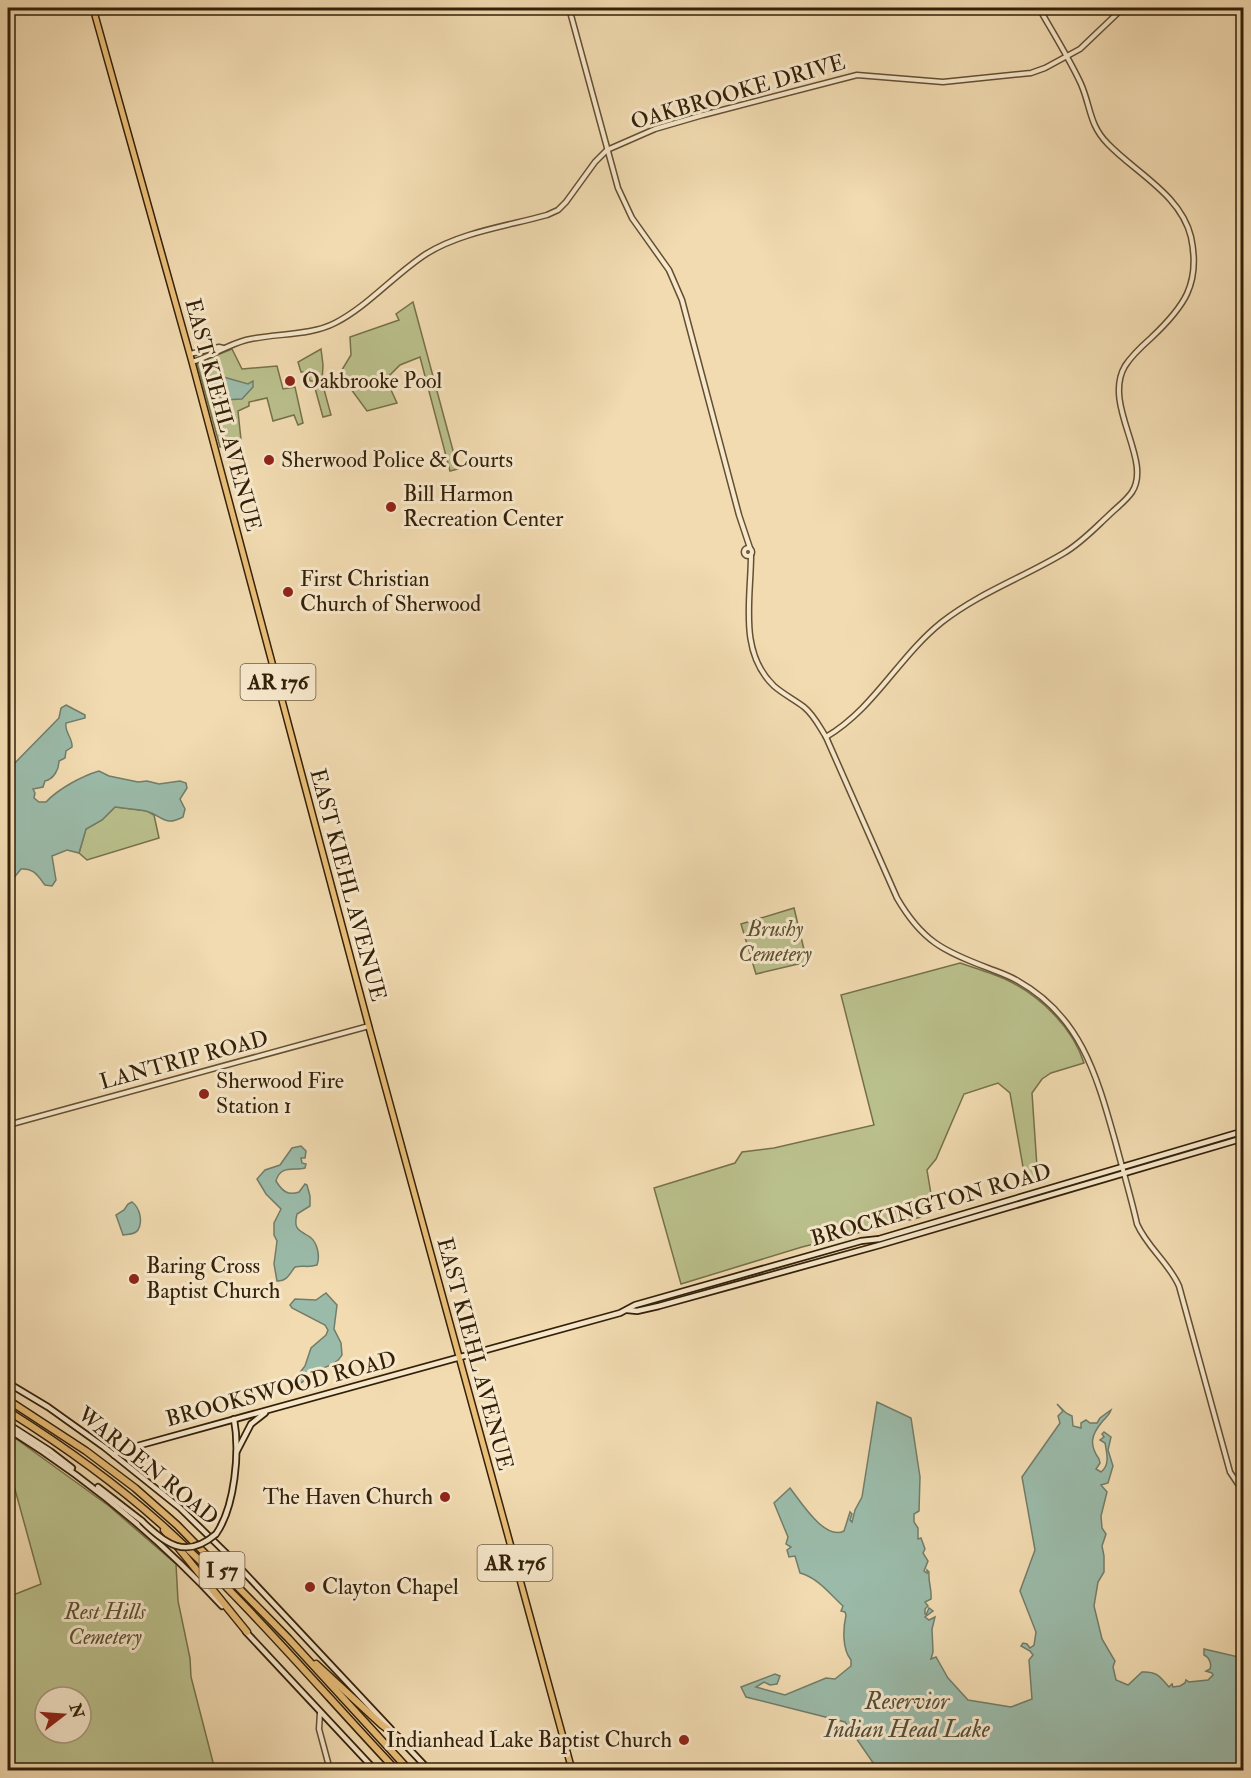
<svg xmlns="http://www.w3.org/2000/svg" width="1251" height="1778" viewBox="0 0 1251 1778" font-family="'IM FELL Double Pica',serif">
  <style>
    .green { fill: #bac08c; stroke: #76704a; stroke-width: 1.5; fill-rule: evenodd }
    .water { fill: #9bbbaa; stroke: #717d69; stroke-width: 1.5 }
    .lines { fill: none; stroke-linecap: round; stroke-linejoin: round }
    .tertiary-casing { stroke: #634f32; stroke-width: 7 }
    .secondary-casing { stroke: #332008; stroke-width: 8 }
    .primary-casing { stroke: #332008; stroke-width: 8 }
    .motorway-casing { stroke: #332008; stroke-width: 9 }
    .tertiary { stroke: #f7e8cc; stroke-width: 4 }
    .secondary { stroke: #f7e8cc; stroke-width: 4.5 }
    .primary { stroke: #e9be78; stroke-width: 5 }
    .motorway { stroke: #e9be78; stroke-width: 6 }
    .secondary-bridge-casing { stroke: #332008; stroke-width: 8; stroke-linecap: butt }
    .secondary-bridge { stroke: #f7e8cc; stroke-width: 4.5 }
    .poi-dot { fill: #8f2418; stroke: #f7e8cc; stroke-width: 2 }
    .labels { text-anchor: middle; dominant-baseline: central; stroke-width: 6; stroke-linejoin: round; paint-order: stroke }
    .shield { fill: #f7e8cc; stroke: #6e5c43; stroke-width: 1.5 }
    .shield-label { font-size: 21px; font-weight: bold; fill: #332008 }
    .street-label { font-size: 22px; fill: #332008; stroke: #f7e8cc }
    .poi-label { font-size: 22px; fill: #332008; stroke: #f7e8cc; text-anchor: start }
    .park-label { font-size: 22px; font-style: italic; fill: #5c5030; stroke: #f7e8cc }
    .water-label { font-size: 24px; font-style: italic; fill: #524e39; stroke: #f7e8cc }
  </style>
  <rect width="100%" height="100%" fill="#f2dbb1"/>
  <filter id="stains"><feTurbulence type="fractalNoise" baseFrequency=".00333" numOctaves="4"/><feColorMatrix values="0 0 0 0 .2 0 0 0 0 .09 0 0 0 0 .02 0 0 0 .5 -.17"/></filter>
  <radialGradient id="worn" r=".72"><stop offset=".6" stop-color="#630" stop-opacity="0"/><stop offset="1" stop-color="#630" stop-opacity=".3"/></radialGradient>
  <!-- green -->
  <g class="green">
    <polygon points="413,302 458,469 450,471 420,357 400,365 386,379 397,403 367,411 348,385 338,383 340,373 351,355 350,337 399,320 396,314"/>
    <polygon points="232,349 242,369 277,366 283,389 295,387 303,423 298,425 294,415 273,421 267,398 249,402 249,406 238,411 241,440 220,447 197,363"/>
    <polygon points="321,349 323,365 322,382 331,415 323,417 313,381 310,381 307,372 301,372 298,362"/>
    <polygon points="115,807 147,811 154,815 159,838 87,860 79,853 86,829 102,820"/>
    <polygon points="794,908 807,962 756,974 741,924"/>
    <path d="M960,963C975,968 991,973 1005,979C1039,995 1072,1026 1084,1063L1051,1073L1042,1079L1032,1093L1038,1182L1030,1185L1026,1184L1010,1093L998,1083L964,1094L936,1159L927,1170L933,1206L921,1217L802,1247L681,1284L654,1188L735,1163L742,1152L774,1148L874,1125L841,995Z"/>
    <path d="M8,1433L109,1506L176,1564L178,1601L190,1658L191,1677L215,1770H8V1597L41,1584L8,1464ZM45,1697H81V1733H45Z"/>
  </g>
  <!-- water -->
  <g class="water">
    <path d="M211,376H220L248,384L253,381V387L242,399L224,400C216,394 206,386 211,376Z"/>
    <path d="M66,705L85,715V718L66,723C64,732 73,738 72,747L66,751L65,758L59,761C59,769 54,779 45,781L43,787L33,789L35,793L34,798L39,802H46C58,789 82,776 99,771L109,776L138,782L147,781L159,784L180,781L186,783L187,788L180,799L185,809L183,817C164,827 163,816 146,811C136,809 124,808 115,807L102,820L86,829L79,853L67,850L52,856L56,880L52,886L45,885C38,876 34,868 21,869L13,879L8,878V770L59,718L61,708Z"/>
    <path d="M301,1146L306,1151L305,1158H301L302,1163L306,1164L305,1168C293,1171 280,1165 276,1181C282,1191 288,1196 299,1192L305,1184L307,1185L310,1196V1206L297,1214C293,1230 299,1230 310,1237C318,1243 320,1257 317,1265C307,1268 304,1265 295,1267C290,1273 287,1282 277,1281L274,1264L277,1241L274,1235V1223L281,1209L266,1194L257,1179L265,1170L280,1165L292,1148Z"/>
    <path d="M132,1202C140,1208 143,1221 138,1230C135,1235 128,1234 123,1235L116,1215L124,1210L128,1204Z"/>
    <path d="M326,1293L337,1305L334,1329L341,1343L342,1355C335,1368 320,1366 310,1375C305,1379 304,1382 299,1384L298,1375L305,1366L311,1348L326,1335L328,1330L325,1325L292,1308L290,1305L295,1299L316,1300Z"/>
    <path d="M877,1402L911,1418L920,1477L919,1511L914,1514V1522L918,1528V1539L921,1538L925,1549L923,1553L928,1561L924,1571L927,1573V1570L929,1572C928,1582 932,1589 931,1599L925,1602L928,1606L925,1609V1614L926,1615L929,1608L933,1611L925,1617L929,1620L935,1617L932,1629L933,1652L931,1659L936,1657L948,1678L968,1700L1011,1707L1032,1699L1029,1660L1033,1655L1030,1651L1021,1646L1023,1643L1027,1644L1030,1648L1034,1645L1036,1632L1020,1591L1035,1550L1022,1477L1060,1423L1058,1416L1063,1411L1057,1404L1066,1413L1072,1416L1073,1426L1081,1428V1423L1086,1420L1090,1423H1097L1100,1418L1111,1410C1109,1416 1106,1417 1102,1422C1091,1435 1089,1445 1099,1459L1100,1463L1096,1469L1101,1472C1110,1465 1107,1454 1105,1443L1100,1440L1104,1437L1102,1434L1104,1432L1111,1437L1108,1450L1113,1466L1108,1483L1101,1485L1107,1492L1101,1516L1102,1528L1106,1534L1102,1546L1104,1556V1572L1098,1582L1094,1606L1102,1639L1115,1661L1113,1667L1116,1680L1128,1685L1142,1672C1157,1671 1160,1677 1169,1687L1172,1684L1173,1687L1180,1686L1185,1683L1186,1680L1189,1682L1208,1680L1213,1675L1212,1673L1206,1671L1210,1669C1212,1664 1209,1657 1204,1655V1649L1243,1658V1770H878L845,1722L746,1697L741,1687L775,1674L780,1676L777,1684L770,1685L764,1682L756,1687L785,1695L826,1678L835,1679L851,1666V1660C842,1649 843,1629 846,1615L845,1612L841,1611L843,1606C829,1593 818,1578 800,1573L795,1556L789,1557L787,1550L791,1547L786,1544L788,1537L774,1503L790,1488C801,1502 825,1541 844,1531L850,1512L852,1514L850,1520L852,1522L855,1510L862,1497Z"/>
  </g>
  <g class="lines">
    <defs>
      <g id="tertiary">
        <polyline points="569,8 618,188 632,218 669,270 682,300 739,515 750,548"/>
        <polyline points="190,354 219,347 223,348"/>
        <path d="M192,362C212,356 227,345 246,340C275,333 310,336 335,323C367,307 395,274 426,254C461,232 508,226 547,215L558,210L566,202L595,162L607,150L655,129L703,115L857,75L943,82L1031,73L1045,68L1080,49L1123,8"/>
        <circle cx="748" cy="552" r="4"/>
        <path d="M751,555C751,599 738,652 774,686C783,694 795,700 804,707C814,715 819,726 826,737L897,898C922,941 943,951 988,968C998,972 1008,975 1018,981C1082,1017 1097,1077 1116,1144C1123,1171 1131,1197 1137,1224C1147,1247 1169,1263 1179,1286L1230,1472L1244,1493"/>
        <path d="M826,737C875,708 898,657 942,622C979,593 1024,577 1064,553C1081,543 1094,529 1108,516C1116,508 1126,501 1132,492C1153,460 1102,405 1125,366C1132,355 1142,346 1151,338C1184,307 1201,284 1191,237C1181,195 1136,173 1108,144C1089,125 1091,107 1081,84C1069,58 1053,33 1039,8"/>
        <polyline points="8,1125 369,1026"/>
        <polyline points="320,1712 319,1729 330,1770"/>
      </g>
      <g id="secondary">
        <polyline points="627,1310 637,1311 659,1306 880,1245 1244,1138"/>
        <polyline points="8,1383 48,1407 104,1447 180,1508 225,1552 391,1729"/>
        <polyline points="8,1424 50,1451 72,1468"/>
        <path d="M8,1429C87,1478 159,1538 222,1606"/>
        <polyline points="237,1451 251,1424 265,1413"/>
        <polyline points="114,1455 119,1451 620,1313 635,1305 861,1241 879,1239 1244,1131"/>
        <polyline points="98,1487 142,1521"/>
        <path d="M216,1534C235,1507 240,1451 234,1419"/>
        <polyline points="246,1632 375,1770"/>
        <polyline points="396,1735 429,1770"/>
      </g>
      <polyline id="primary" points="93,8 192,362 370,1031 572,1770"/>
      <g id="motorway">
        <polyline points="8,1400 86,1451 135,1488 177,1525 288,1638 409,1770"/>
        <path d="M8,1411C62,1445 113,1481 161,1524C245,1600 319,1688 396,1770"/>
        <polyline points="164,1530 247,1632"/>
        <polyline points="316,1664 382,1725 398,1737"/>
      </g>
    </defs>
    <!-- tertiary casing -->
    <use href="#tertiary" class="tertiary-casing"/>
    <!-- secondary casing -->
    <use href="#secondary" class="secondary-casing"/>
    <!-- primary casing -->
    <use href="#primary" class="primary-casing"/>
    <!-- motorway casing -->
    <use href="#motorway" class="motorway-casing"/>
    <!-- tertiary -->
    <use href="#tertiary" class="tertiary"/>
    <!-- secondary -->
    <use href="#secondary" class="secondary"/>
    <!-- primary -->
    <use href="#primary" class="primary"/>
    <!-- motorway -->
    <use href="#motorway" class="motorway"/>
    <defs>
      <path id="secondary-bridge" d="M142,1521C165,1544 186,1560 216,1534"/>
    </defs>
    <!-- secondary-bridge casing -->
    <use href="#secondary-bridge" class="secondary-bridge-casing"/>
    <!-- secondary-bridge -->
    <use href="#secondary-bridge" class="secondary-bridge"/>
  </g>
  <!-- markers -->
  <g class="poi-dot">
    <circle cx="290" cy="381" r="6"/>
    <circle cx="269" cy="460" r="6"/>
    <circle cx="391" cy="507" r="6"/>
    <circle cx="288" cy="592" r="6"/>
    <circle cx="204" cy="1094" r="6"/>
    <circle cx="134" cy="1279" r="6"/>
    <circle cx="445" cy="1497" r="6"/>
    <circle cx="310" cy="1587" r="6"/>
    <circle cx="684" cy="1740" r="6"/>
  </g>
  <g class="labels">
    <!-- shield labels -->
    <g class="shield">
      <rect x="240.5" y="664" width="75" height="36" rx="4.5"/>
      <rect x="477.5" y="1545" width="75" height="36" rx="4.5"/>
      <rect x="199.5" y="1552" width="45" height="36" rx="4.5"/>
    </g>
    <g class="shield-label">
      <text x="278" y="682">AR 176</text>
      <text x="515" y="1563">AR 176</text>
      <text x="222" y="1570">I 57</text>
    </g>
    <!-- street labels -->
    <g class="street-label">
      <text transform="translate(738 92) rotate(-16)">OAKBROOKE DRIVE</text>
      <text transform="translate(223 415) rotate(75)">EAST KIEHL AVENUE</text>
      <text transform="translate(348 885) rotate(75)">EAST KIEHL AVENUE</text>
      <text transform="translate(184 1060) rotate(-15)">LANTRIP ROAD</text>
      <text transform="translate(931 1205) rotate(-16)">BROCKINGTON ROAD</text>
      <text transform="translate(475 1354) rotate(75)">EAST KIEHL AVENUE</text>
      <text transform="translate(281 1389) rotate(-15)">BROOKSWOOD ROAD</text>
      <text transform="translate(148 1466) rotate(39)">WARDEN ROAD</text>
    </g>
    <!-- poi labels -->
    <g class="poi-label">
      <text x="302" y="381">Oakbrooke Pool</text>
      <text x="281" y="460">Sherwood Police &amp; Courts</text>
      <text x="403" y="494">Bill Harmon<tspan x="403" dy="25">Recreation Center</tspan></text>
      <text x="300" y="579">First Christian<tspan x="300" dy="25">Church of Sherwood</tspan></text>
      <text x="216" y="1081">Sherwood Fire<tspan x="216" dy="25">Station 1</tspan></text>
      <text x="146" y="1266">Baring Cross<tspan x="146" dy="25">Baptist Church</tspan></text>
      <text x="433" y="1497" text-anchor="end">The Haven Church</text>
      <text x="322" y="1587">Clayton Chapel</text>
      <text x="672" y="1740" text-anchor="end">Indianhead Lake Baptist Church</text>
    </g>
    <!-- park labels -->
    <g class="park-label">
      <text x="775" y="929">Brushy<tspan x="775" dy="25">Cemetery</tspan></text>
      <text x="105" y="1612">Rest Hills<tspan x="105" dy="25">Cemetery</tspan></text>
    </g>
    <!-- water labels -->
    <g class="water-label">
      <text x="907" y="1701">Reservior<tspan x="907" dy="28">Indian Head Lake</tspan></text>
    </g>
  </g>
  <!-- margin -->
  <rect width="1251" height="1778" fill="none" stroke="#f2dbb1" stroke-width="30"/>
  <rect x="9" y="9" width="1233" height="1760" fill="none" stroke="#332008" stroke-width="3"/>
  <rect x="15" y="15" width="1221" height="1748" fill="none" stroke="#332008" stroke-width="1.5"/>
  <!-- north arrow -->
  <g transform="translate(63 1715) rotate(73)"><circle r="28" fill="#f7e8cc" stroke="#a9987e" stroke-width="1.5"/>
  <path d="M0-4.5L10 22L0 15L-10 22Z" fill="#8f2418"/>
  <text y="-9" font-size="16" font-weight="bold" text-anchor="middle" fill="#332008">N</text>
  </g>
  <rect width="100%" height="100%" filter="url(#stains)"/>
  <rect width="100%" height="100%" fill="url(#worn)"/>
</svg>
